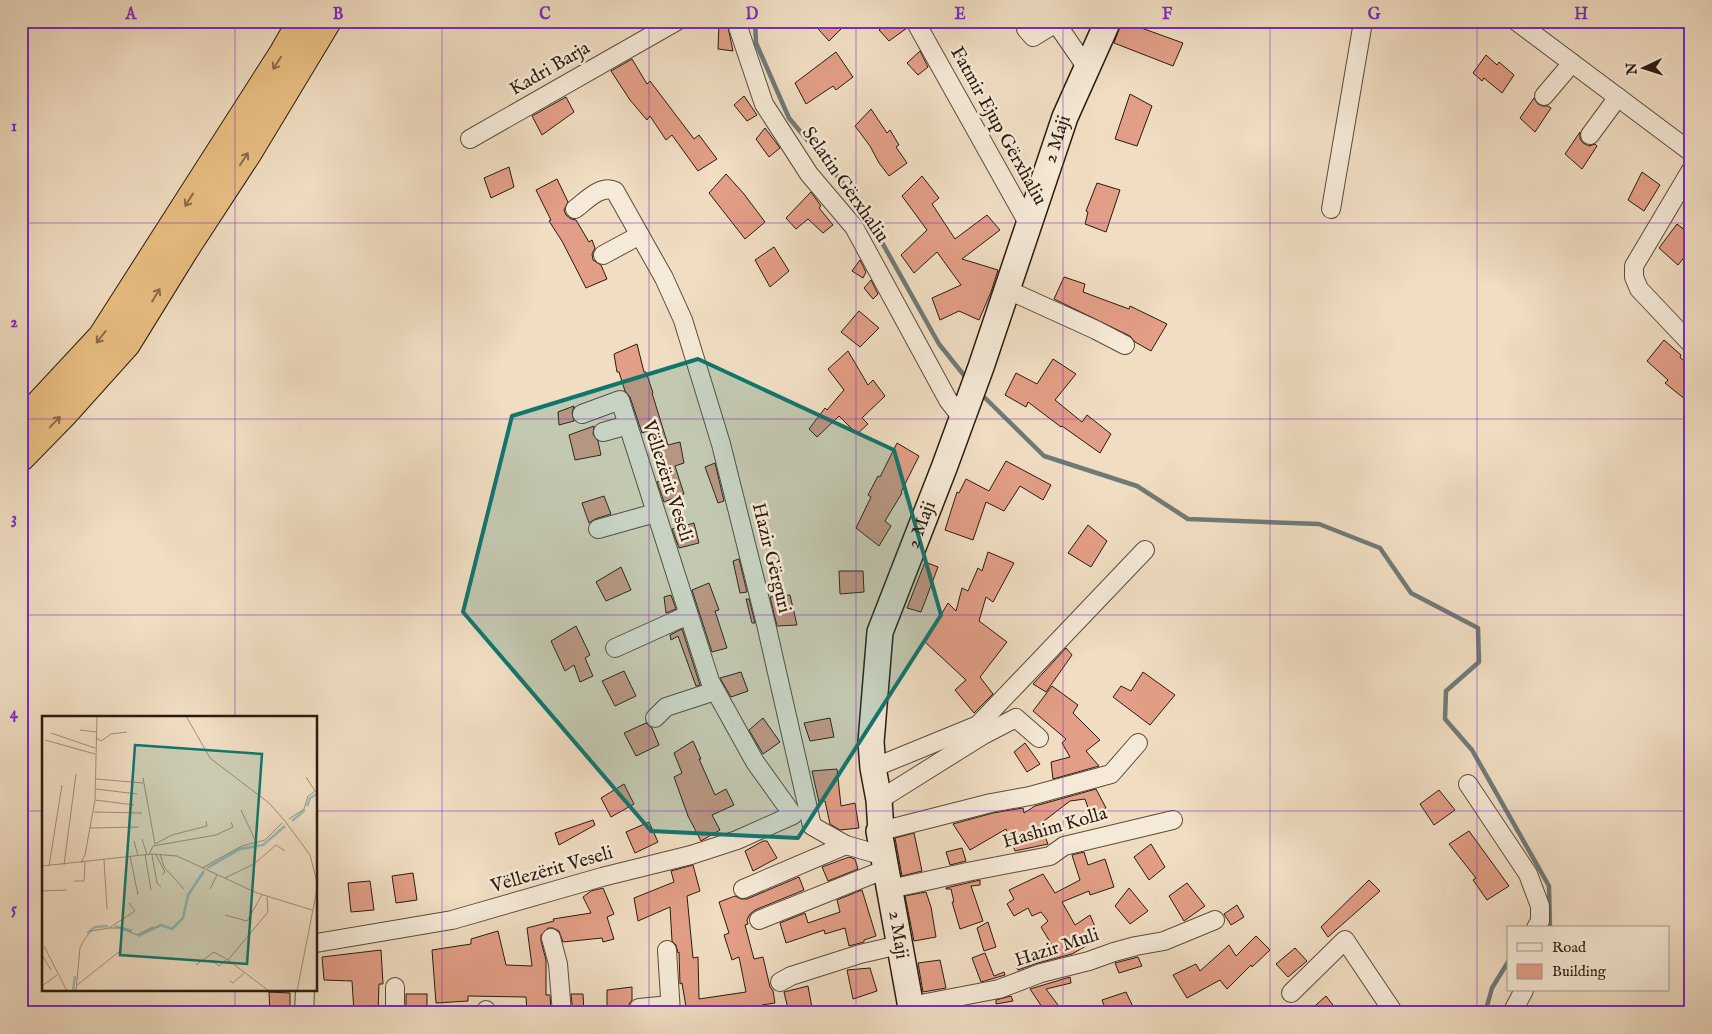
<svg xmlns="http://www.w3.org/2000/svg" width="1712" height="1034" viewBox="0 0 1712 1034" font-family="'IM FELL English',serif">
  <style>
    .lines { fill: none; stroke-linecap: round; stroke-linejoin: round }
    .stream { stroke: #6f7a76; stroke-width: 4.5 }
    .building { fill: #e29e86; stroke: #2b1b0f }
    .street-casing { stroke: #5c4c3c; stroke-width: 20 }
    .secondary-casing { stroke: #2b1b0f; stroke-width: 28 }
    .highway-casing { stroke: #2b1b0f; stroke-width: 30 }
    .street { stroke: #f5e9d7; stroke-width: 18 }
    .secondary { stroke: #f5e9d7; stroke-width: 25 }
    .highway { stroke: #e8be81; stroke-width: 28 }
    .oneway { stroke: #8a6c48 }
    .marked { fill: #0f766e; fill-opacity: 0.2; stroke: #0f766e; stroke-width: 4; stroke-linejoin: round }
    .grid { fill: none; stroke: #7b2cbf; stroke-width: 1; stroke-opacity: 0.55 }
    .labels { text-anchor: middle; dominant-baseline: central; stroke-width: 5; stroke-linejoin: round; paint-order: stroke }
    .street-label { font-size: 19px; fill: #2b1b0f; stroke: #f5e9d7 }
    .inset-river { fill: none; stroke: #9cbabb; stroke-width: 2.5 }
    .inset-road { fill: none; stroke: #a18f7a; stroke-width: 1 }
    .view { fill: #0f766e; fill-opacity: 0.15; stroke: #0f766e; stroke-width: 2.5 }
    .inset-edge { fill: none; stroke: #2b1b0f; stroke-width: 2.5 }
    .neatline { fill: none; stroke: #7b2cbf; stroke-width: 2 }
    .grid-label { font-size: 16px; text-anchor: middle; font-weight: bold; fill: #7b2cbf }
  </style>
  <rect width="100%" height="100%" fill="#f0ddc2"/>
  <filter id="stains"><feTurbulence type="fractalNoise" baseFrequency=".004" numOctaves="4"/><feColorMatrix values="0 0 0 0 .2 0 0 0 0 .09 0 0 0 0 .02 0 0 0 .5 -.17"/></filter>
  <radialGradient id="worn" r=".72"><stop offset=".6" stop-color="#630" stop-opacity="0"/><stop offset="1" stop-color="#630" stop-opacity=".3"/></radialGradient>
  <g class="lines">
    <!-- stream -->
    <g class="stream">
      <polyline points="755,21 756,43 789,118 861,205 939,344 967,379"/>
      <polyline points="981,394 1044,456 1137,486 1188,519 1319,524 1380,548 1411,593 1478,628 1479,662 1446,691 1445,719 1472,750 1549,886 1550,928"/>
      <polyline points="1485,1013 1492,988 1508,962"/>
    </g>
  </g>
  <!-- building -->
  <g class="building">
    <polygon points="811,21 849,21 829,41"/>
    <polygon points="891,21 904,21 907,28 889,41 879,30"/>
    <polygon points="1122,21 1183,43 1173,66 1114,43"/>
    <polygon points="719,22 727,22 733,51 718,49"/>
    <polygon points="920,51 928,67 918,75 907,63"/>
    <polygon points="836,52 853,77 836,90 833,86 806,104 795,83"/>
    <polygon points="1486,55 1497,65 1499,62 1514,75 1502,93 1484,78 1482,81 1473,73"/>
    <polygon points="632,59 647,84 650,81 694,139 699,135 717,159 698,171 672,135 666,140 650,116 647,120 630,100 611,71"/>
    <polygon points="1130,94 1152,106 1137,146 1115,139"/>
    <polygon points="744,96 757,115 747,121 734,105"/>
    <polygon points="566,97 574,112 542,135 532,116"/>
    <polygon points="1534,98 1538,104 1543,106 1548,106 1551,108 1535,132 1520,118"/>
    <polygon points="871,109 887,133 890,130 899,145 896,147 907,163 889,176 879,163 870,146 855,126"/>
    <polygon points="765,128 780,148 769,157 756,139"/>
    <polygon points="1580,132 1580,139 1583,143 1589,146 1595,144 1597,146 1582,169 1565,154"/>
    <polygon points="509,167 514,187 491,198 484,178"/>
    <polygon points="1642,172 1660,185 1644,211 1628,200"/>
    <polygon points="726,174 744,194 765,222 745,239 709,193"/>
    <polygon points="922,176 939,198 932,204 955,239 987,215 1000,230 962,259 998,270 991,292 979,320 959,311 940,320 932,298 961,285 937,252 914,273 901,255 927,230 902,196"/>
    <polygon points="557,179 568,202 564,210 566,215 571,219 576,220 589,242 592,240 595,248 592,254 593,260 601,265 607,279 586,288 562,241 549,221 551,220 536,190"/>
    <polygon points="1097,183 1120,190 1106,232 1085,224 1088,212 1086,211"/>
    <polygon points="811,192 821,206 819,208 833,225 823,233 808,219 796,229 786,218"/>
    <polygon points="1677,224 1691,235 1691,249 1678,265 1659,248"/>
    <polygon points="774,247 789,271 770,287 755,260"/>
    <polygon points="860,260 866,272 863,278 852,271"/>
    <polygon points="1064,277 1085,284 1083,292 1129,309 1130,306 1167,324 1151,351 1135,342 1130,336 1054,299"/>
    <polygon points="871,280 878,294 873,299 864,288"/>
    <polygon points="859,311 879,328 860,347 841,332"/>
    <polygon points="1664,340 1681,355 1680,357 1691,369 1691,404 1665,383 1668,380 1647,361"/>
    <polygon points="637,344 644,372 646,372 653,393 652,393 668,445 680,442 684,463 675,466 684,494 664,502 657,482 666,479 650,430 642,433 630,397 625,391 619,372 617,372 614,354"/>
    <polygon points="848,351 868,385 873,380 885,396 862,418 868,424 857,434 839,416 817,437 809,429 825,408 827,410 844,390 828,369"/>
    <polygon points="1053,359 1076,374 1055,400 1082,422 1087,415 1111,434 1100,453 1062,426 1061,427 1028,402 1026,407 1005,395 1016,373 1037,384"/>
    <polygon points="574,406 572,413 574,421 559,425 558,412"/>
    <polygon points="594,426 593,434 598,441 601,455 575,460 569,435"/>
    <polygon points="897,443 919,456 901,492 902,493 885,521 891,526 879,546 856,528 871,497 868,495 878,476 880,477"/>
    <polygon points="1006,461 1051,485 1043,500 1020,486 1004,511 986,502 973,540 945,530 957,492 959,493 966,479 989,491"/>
    <polygon points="715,463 724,501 718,503 705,467"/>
    <polygon points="604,496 611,514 595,519 589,523 582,503"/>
    <polygon points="694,523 699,543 679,548 672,529"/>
    <polygon points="1088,525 1107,541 1091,567 1068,553"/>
    <polygon points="988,552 1014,563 993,602 986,597 979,621 1007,642 980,677 993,694 974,713 955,690 966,680 925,642 948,603 956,611 962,588 968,591 978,568 982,571"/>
    <polygon points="739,559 747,592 740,593 733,561"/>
    <polygon points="925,562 938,567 921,612 907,608"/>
    <polygon points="621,567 631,590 606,601 596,582"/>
    <polygon points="839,571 863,571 864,592 840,594"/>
    <polygon points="709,583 719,610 715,611 727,648 712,652 692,590"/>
    <polygon points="671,595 676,609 666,613 664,597"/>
    <polygon points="790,595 797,625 777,626 770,597"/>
    <polygon points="746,599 749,599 755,623 752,623"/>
    <polygon points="576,626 590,655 585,658 593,676 580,682 574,665 565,671 551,641"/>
    <polygon points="682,629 700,685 696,686 678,636 671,640 670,635"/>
    <polygon points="1066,648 1072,655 1046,692 1033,684"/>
    <polygon points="624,671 636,696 615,706 602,681"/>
    <polygon points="741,672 748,691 731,697 720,678"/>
    <polygon points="1143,672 1175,695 1150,725 1113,697 1121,686 1131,691"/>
    <polygon points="1052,686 1078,705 1073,713 1100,740 1086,751 1099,766 1053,779 1051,762 1070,757 1062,743 1066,739 1033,711"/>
    <polygon points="763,718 780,742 763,754 749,730"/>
    <polygon points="830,718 834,737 810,741 804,723"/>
    <polygon points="646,723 652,728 659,745 636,756 624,733"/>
    <polygon points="693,741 701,759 699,759 715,795 726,789 734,805 712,815 720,830 701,841 688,816 674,777 682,773 674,753"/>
    <polygon points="1025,743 1040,764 1027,772 1014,752"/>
    <polygon points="837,769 841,806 855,803 859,828 840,830 830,824 825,801 819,802 812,771"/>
    <polygon points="624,784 634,804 611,817 601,798"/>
    <polygon points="1096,789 1106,808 1090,814 1085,799 1070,801 1040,824 1048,844 1015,851 1006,829 970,850 953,824 993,813 1023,808 1024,813 1035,806"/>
    <polygon points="1439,790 1455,810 1434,825 1420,804"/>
    <polygon points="593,820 595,825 559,845 555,833"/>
    <polygon points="649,822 658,842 635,853 626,832"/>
    <polygon points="1469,831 1509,886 1487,900 1473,880 1476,878 1449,844"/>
    <polygon points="914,833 922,871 902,876 895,838"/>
    <polygon points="763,841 767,841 777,858 753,871 745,851"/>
    <polygon points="1151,844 1165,867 1149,880 1134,857"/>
    <polygon points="962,848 966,861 950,865 946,852"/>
    <polygon points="1084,852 1088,865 1105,859 1114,887 1090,895 1089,891 1062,902 1075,925 1090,915 1100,938 1072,954 1038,963 1018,970 1016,967 1055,950 1041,927 1048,921 1041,912 1032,916 1028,908 1014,916 1007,904 1014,899 1009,890 1043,874 1055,893 1080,880 1072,855"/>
    <polygon points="849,857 855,859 858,869 828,881 822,867"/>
    <polygon points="693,865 700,891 687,896 693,958 698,957 699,999 746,992 739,957 732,960 724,935 729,933 719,902 735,896 741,899 747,899 799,877 804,890 755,910 750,914 747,920 748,924 745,925 754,959 763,957 770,987 773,991 775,1003 762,1005 763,1013 687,1013 682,983 680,984 679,952 678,953 676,945 672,941 670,907 638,921 634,898 674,882 671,871"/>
    <polygon points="413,873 417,900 396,903 392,876"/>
    <polygon points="980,880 980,885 971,886 983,921 960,929 952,902 954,902 951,889 946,889 946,888"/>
    <polygon points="1369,880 1380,891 1328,937 1321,927"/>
    <polygon points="370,881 374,910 351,912 348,883"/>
    <polygon points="1187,883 1205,906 1184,921 1169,896"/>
    <polygon points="603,888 614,914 607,917 614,939 603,942 602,938 563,942 559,931 553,928 548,928 541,935 541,941 546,960 546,995 550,995 551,1013 527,1013 526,997 468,996 468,1001 436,1003 432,950 471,944 471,939 498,931 506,965 532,966 527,928 554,921 553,919 591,913 583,897 591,891"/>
    <polygon points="1129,888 1148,911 1130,924 1115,906"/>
    <polygon points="862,890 876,936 864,940 864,942 849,946 845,928 825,934 824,930 786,943 780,923 805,913 808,923 840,912 837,900"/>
    <polygon points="926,892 931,907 936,937 914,941 905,896"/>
    <polygon points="1237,905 1244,917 1231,925 1224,914"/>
    <polygon points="988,922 996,947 984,951 977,928"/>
    <polygon points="1256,936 1270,950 1252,967 1251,965 1227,989 1220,980 1187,998 1173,975 1196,964 1200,971 1229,945 1236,956"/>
    <polygon points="1295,948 1307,961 1288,977 1276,964"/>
    <polygon points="381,950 383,984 379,984 378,1013 354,1013 352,981 324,980 322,957"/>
    <polygon points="985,953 994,976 1004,972 1005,975 981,982 972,958"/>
    <polygon points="1138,957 1142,966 1119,973 1115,963"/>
    <polygon points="940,960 946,988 923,992 918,963"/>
    <polygon points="870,968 877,991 853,999 847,970"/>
    <polygon points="1070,977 1071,983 1046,989 1064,1013 1046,1013 1030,989"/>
    <polygon points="808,986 813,1013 789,1013 784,992"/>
    <polygon points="632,987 632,1000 629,1004 630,1013 607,1013 607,990"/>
    <polygon points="269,992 290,993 290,1013 270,1013"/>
    <polygon points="1126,992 1136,1013 1107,1013 1102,1000"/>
    <rect x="406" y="994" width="21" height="19"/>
    <polygon points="571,994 583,994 584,1013 573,1013"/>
    <polygon points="1011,996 1013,1001 996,1004 996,1000"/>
    <polygon points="1326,996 1339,1013 1307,1013"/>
  </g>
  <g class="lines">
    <defs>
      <g id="street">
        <polyline points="738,21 738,27 764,104 809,174 854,227 948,400 962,418"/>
        <polyline points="915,21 1029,225"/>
        <polyline points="1516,21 1691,152"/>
        <polyline points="1026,29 1033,37 1056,23 1087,68"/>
        <polyline points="1544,96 1572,63"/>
        <polyline points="1590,135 1618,97"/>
        <polyline points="470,139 677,21"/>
        <polyline points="1691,170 1634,266 1634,277 1639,289 1691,344"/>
        <path d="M575,209C586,201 601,184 615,191L664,278L683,320L721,444L766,624L812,826L846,845L884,856"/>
        <polyline points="1331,209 1363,22 1361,21"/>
        <polyline points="603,255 640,235"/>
        <polyline points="1008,290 1096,330 1125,345"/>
        <polyline points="603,432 628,425"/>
        <polyline points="598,529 655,513"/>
        <polyline points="615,648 688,615"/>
        <polyline points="655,718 666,707 715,691"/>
        <polyline points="873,768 978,725 1145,550"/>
        <polyline points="1468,784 1528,874 1540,906 1540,921 1536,928"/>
        <polyline points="879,800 983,735 1016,718 1039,738"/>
        <polyline points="881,831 991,803 1030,796 1111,774 1138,743"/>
        <polyline points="743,889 846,845"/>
        <polyline points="890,889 967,872 1050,856 1064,846 1173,820"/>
        <polyline points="759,920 886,869"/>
        <polyline points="551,938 558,964 562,1013"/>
        <polyline points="316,943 452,920 602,877 691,855 737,840 793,815 755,762 710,681 620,400 582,414"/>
        <polyline points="667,950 671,1013"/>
        <polyline points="780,982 791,976 860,954 899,945"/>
        <polyline points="395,987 395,1013"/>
        <polyline points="1291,993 1345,940 1394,1013"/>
        <polyline points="910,1006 999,989 1041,973 1089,961 1114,952 1136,946 1164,941 1215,920"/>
        <polyline points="639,1008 670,1005"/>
        <polyline points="486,1010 486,1013"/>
        <polyline points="304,1013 305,990"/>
        <polyline points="1512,1013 1524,990"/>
      </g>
      <g id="secondary">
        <path id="s1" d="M912,1013L879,831H881L879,800L873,768L871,742L880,632L944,468L981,367L1065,117L1108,21"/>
      </g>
      <g id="highway">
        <polyline points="21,424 102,337 283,54 302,21"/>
        <polyline points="21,457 64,413 126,344 184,250 248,152 327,21"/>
      </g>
    </defs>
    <!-- street casing -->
    <use href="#street" class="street-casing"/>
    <!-- secondary casing -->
    <use href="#secondary" class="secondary-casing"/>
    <!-- highway casing -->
    <use href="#highway" class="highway-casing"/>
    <!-- street -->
    <use href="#street" class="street"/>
    <!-- secondary -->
    <use href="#secondary" class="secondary"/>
    <!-- highway -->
    <use href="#highway" class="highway"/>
  </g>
  <!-- one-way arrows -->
  <defs><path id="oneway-shaft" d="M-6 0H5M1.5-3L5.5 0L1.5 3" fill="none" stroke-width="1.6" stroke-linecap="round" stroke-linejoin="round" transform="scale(1.25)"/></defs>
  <g class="oneway">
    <use href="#oneway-shaft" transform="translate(277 63) rotate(123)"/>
    <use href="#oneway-shaft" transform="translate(244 159) rotate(-57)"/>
    <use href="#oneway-shaft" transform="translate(189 200) rotate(122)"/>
    <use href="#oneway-shaft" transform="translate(156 295) rotate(-59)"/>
    <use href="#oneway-shaft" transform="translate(101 337) rotate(128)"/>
    <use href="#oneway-shaft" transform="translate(55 422) rotate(-46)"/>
  </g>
  <!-- marked area -->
  <path class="marked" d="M698,359L894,450L941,615L798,838L651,831L463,612L512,416Z"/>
  <!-- grid -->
  <path class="grid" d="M235,21V718M442,21V1013M649,21V1013M856,21V1013M1063,21V1013M1270,21V1013M1477,21V1013M21,223H1691M21,419H1691M21,615H1691M21,811H44M316,811H1691M235,990V1013"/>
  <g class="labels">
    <!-- street labels -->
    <g class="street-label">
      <text transform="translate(550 69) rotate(-30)">Kadri Barja</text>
      <text transform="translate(998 126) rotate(61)">Fatmir Ejup Gërxhaliu</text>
      <text stroke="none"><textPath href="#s1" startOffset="911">2 Maji</textPath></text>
      <text transform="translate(845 185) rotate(55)">Selatin Gërxhaliu</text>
      <text transform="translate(667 481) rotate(72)">Vëllezërit Veseli</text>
      <text stroke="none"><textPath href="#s1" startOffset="502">2 Maji</textPath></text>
      <text transform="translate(771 558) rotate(76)">Hazir Gërguri</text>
      <text transform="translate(1055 828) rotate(-16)">Hashim Kolla</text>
      <text transform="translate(552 870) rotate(-16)">Vëllezërit Veseli</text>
      <text transform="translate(898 935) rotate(81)">2 Maji</text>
      <text transform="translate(1057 948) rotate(-18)">Hazir Muli</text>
    </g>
  </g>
  <!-- overview -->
  <g transform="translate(42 716)">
    <rect width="275" height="275" fill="#f0ddc2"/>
    <path class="inset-river" d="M265,90L268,82L275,78M250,105L263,94M165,152L198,133L221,129L243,110M73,210L90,215M45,217L53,211L66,210M96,220L119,209L130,213L141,202L146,179L162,155M31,275L33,260"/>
    <path class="inset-road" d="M144,0L168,42L227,87L243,105L268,139L275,166M38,14L54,16M9,17L53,32M54,22L59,25L69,18L85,16M3,24L53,38M264,61L273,75M101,62L113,128L130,119L165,110L164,105M54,63L101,67M54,73L95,78M53,84L92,89M199,94L215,128M52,96L100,97M247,103L262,93L266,80L275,74M47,112L97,111M100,123L105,139M92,125L96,140M118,138L122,151L142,173M103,139L109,174M107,139L111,130L174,119L191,111L189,106M110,139L115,167L119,171M114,139L123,156L120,159M88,140L96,179M62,144L65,193M39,147L43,139L53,84L55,0M22,149L34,58M0,150L110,138L135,140L215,177L270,194M7,150L20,69M160,152L200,130L223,124L240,107M183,162L212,148L234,129L243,135M32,165H42L43,146M168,173L175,159M0,175L25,174M225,181L226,196L186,244L227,275M183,199L205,205L220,179M67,212H78L95,219L111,211M2,230L25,275M0,239L9,254M170,244L177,250L184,244M154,249L172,236L186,244M188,265L191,267L202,257M0,270L15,259M34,270L78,235M34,275L38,232L42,224L49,215L67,212L93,195L87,187M255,275L275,173"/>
    <path class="view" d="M93,29L220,38L205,248L78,239Z"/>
    <rect width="275" height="275" class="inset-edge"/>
  </g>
  <!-- margin -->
  <rect width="1712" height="1034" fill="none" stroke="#f0ddc2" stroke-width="55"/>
  <!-- legend -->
  <rect x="1507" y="926" width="162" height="65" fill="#f5e9d7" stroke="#a49787"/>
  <rect x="1517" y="943" width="25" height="8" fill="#f5e9d7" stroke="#a49787"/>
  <text x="1552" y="952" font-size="15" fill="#2b1b0f">Road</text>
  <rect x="1517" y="964" width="25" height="15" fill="#e29e86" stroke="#a49787"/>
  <text x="1552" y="976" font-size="15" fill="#2b1b0f">Building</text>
  <!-- north arrow -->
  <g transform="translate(1644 68) rotate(266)" stroke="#f5e9d7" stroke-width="4" paint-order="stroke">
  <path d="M0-4L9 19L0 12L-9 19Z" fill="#2b1b0f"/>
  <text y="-8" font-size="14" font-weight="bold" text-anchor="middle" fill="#2b1b0f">N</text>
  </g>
  <rect x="28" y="28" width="1656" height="978" class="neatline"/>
  <g class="grid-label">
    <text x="131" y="19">A</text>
    <text x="338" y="19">B</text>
    <text x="545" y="19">C</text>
    <text x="752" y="19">D</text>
    <text x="960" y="19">E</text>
    <text x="1167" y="19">F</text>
    <text x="1374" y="19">G</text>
    <text x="1581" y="19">H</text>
    <text x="14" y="131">1</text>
    <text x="14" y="327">2</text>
    <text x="14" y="523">3</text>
    <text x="14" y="718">4</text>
    <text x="14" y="914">5</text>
  </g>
  <rect width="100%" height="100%" filter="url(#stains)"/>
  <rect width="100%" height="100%" fill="url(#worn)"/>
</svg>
